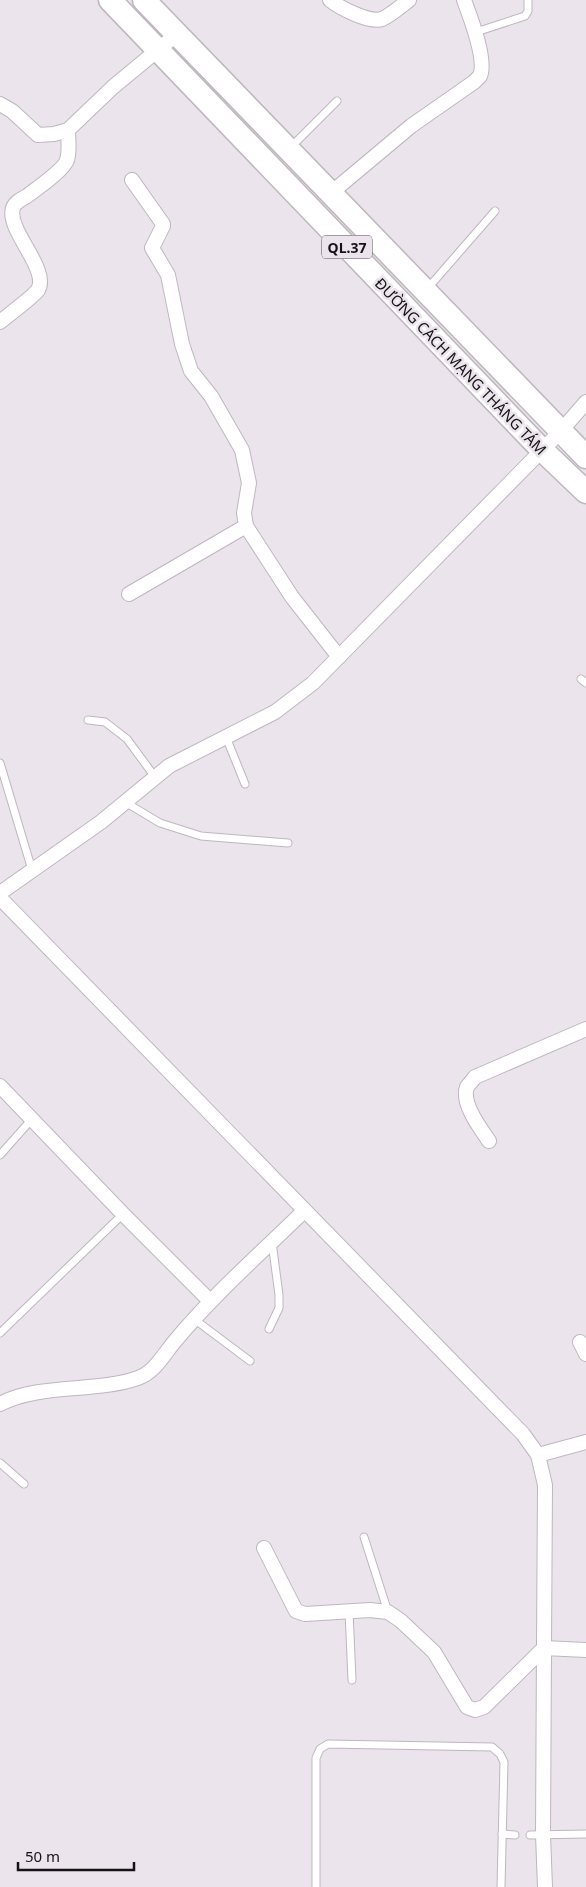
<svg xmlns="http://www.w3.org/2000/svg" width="586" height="1887" viewBox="0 0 586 1887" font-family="'Noto Sans',sans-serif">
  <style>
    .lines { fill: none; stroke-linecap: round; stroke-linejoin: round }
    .lane-casing { stroke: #beb7be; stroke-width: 9 }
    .street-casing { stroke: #beb7be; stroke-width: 16 }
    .primary-casing { stroke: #beb7be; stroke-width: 25 }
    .lane { stroke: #fff; stroke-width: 7 }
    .street { stroke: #fff; stroke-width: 14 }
    .primary { stroke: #fff; stroke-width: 22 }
    .labels { text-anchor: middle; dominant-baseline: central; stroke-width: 5; stroke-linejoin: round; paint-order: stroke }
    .shield { fill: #ebe4ec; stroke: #565256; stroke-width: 1 }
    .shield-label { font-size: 14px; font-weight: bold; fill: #161316 }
    .street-label { font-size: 15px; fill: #161316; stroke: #ebe4ec }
  </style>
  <rect width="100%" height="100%" fill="#ebe4ec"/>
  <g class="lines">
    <defs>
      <g id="lane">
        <polyline points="476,32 525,16 528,11 528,0"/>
        <polyline points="290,148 337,101"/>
        <polyline points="428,288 495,211"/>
        <polyline points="581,679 586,683"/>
        <polyline points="88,720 105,722 127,739 155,777"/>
        <polyline points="226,737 245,784"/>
        <polyline points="0,763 32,870"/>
        <polyline points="125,802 160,823 201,836 288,843"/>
        <polyline points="0,1155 32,1119"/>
        <polyline points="194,1319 250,1361"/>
        <polyline points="269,1329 279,1308 279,1295 272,1242"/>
        <polyline points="0,1333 123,1214"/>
        <polyline points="0,1463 24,1484"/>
        <polyline points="364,1537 388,1612"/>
        <polyline points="349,1611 352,1680"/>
        <polyline points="502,1834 515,1835"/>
        <polyline points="530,1835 586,1834"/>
        <polyline points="316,1887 316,1758 320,1749 328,1744 492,1747 500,1754 504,1762 501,1887"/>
      </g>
      <g id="street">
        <path d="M330,0C340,8 369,23 382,19C391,15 401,6 409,0"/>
        <polyline points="0,104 12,111 38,135 54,134 68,130 113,87 177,34"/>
        <polyline points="132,180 163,224 163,226 152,248 168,275 182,344 191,371 211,396 242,450 249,483 244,513 246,526 292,597 339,657"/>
        <path d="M331,193L411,126L474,82C475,81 479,77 480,76C487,60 470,16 464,0"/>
        <path d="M0,322C7,316 34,296 38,290C50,269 6,230 13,208C15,202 22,199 27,196C36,189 64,170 67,160C70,150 68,140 68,130"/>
        <polyline points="129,594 246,526"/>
        <polyline points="0,893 101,822 169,766 275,712 313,683 560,432 586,402"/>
        <polyline points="0,898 523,1434 538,1455 545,1485 544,1648 484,1707 475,1710 467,1707 434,1652 401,1621 388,1612 370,1610 305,1614 296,1611 264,1548"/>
        <polyline points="0,1086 123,1214 210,1301"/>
        <path d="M489,1141C480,1128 461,1103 467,1087C469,1084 473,1080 475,1077L586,1029"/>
        <polyline points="580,1342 586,1354"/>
        <path d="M0,1404C40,1383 95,1393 138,1378C155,1372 164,1354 175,1341C214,1294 261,1253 304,1211"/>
        <polyline points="538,1455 586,1442"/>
        <polyline points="545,1887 543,1835 544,1648 586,1650"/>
      </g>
      <g id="primary">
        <polyline points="110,0 542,450 586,492"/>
        <polyline points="144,0 586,457"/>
      </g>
    </defs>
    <!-- lane casing -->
    <use href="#lane" class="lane-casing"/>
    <!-- street casing -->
    <use href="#street" class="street-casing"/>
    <!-- primary casing -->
    <use href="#primary" class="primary-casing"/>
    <!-- lane -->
    <use href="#lane" class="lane"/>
    <!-- street -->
    <use href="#street" class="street"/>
    <!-- primary -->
    <use href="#primary" class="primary"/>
  </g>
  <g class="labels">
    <!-- shield labels -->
    <rect class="shield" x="322" y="235.5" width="50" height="23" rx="4"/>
    <g class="shield-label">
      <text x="347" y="247">QL.37</text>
    </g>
    <!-- street labels -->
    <g class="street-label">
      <text transform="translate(461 366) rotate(46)">ĐƯỜNG CÁCH MẠNG THÁNG TÁM</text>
    </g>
  </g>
  <!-- scale -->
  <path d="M18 1862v8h116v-8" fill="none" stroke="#161316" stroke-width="2.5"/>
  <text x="25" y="1862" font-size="15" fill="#161316" stroke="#ebe4ec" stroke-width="4" paint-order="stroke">50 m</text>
</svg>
